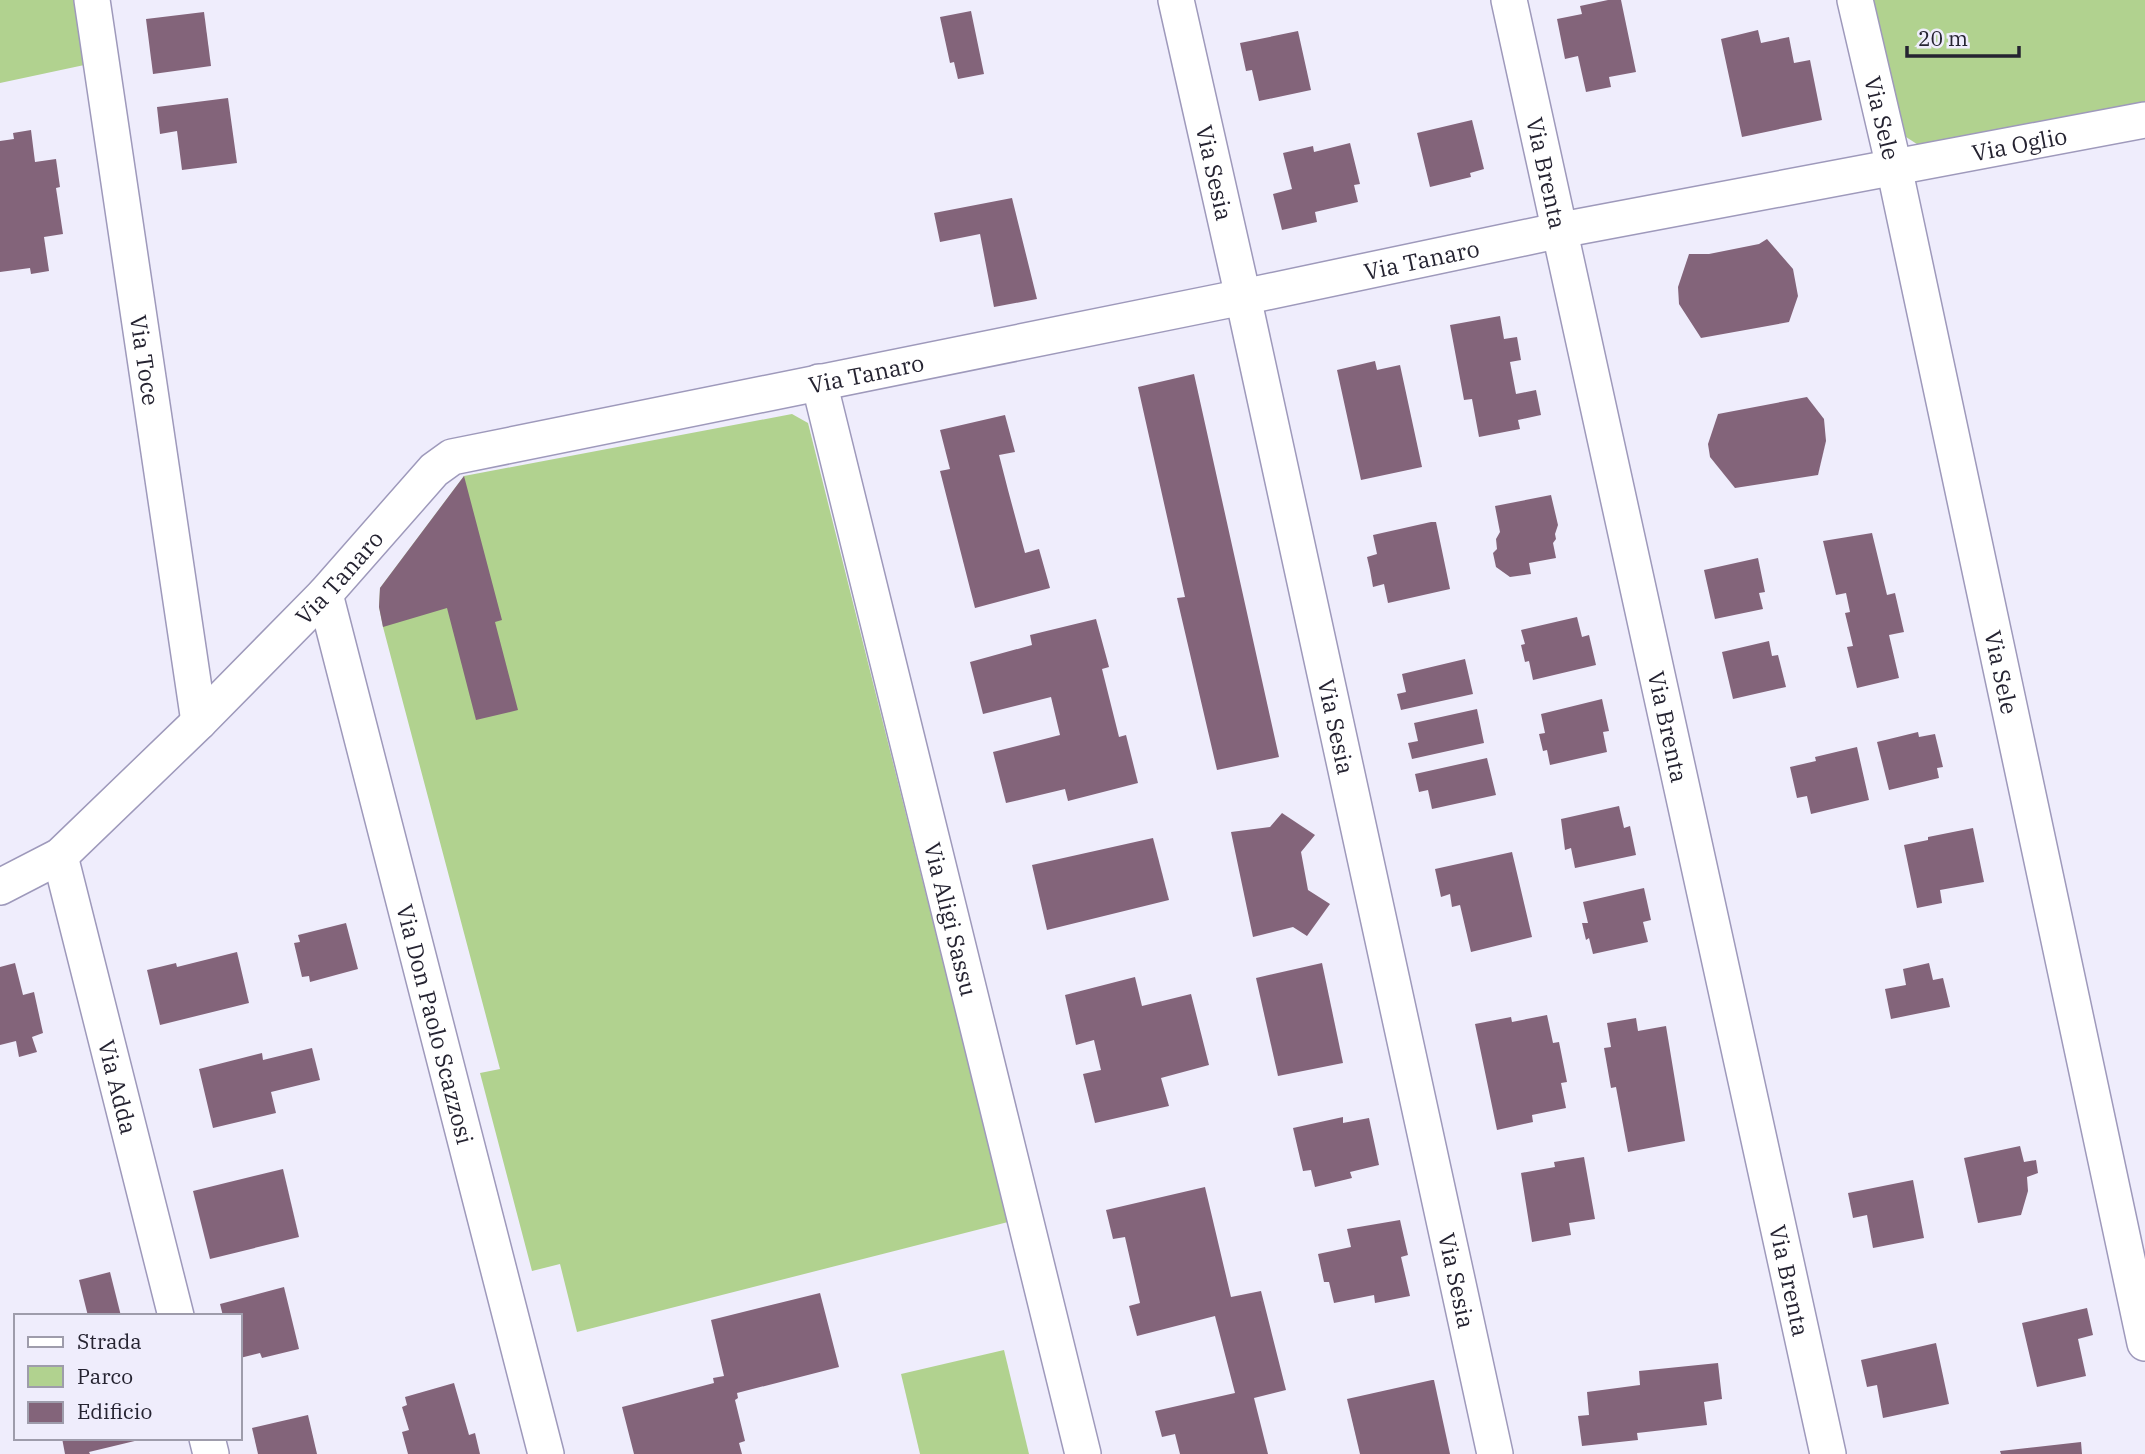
<svg xmlns="http://www.w3.org/2000/svg" width="2145" height="1454" viewBox="0 0 2145 1454" font-family="'IBM Plex Serif',serif">
  <style>
    .green { fill: #b1d28f }
    .building { fill: #83647a }
    .lines { fill: none; stroke-linecap: round; stroke-linejoin: round }
    .street-casing { stroke: #9e99bb; stroke-width: 38 }
    .street { stroke: #fff; stroke-width: 35 }
    .labels { text-anchor: middle; dominant-baseline: central; stroke-width: 7; stroke-linejoin: round; paint-order: stroke }
    .street-label { font-size: 23px; fill: #252331; stroke: #efedfc }
  </style>
  <rect width="100%" height="100%" fill="#efedfc"/>
  <!-- green -->
  <g class="green">
    <polygon points="0,0 87,0 89,64 0,83"/>
    <polygon points="1871,0 2145,0 2145,116 1920,146 1906,137 1902,125"/>
    <polygon points="792,414 808,423 1008,1222 577,1332 560,1264 532,1271 480,1073 500,1069 383,627 379,607 380,588 464,476"/>
    <polygon points="1004,1350 1029,1454 920,1454 901,1374"/>
  </g>
  <!-- building -->
  <g class="building">
    <polygon points="1608,0 1621,0 1636,72 1609,77 1611,87 1586,92 1578,56 1565,59 1557,19 1582,14 1580,6"/>
    <polygon points="971,11 984,74 958,79 954,62 950,63 940,17"/>
    <polygon points="204,12 211,66 153,74 146,19"/>
    <polygon points="1758,30 1761,43 1789,37 1794,63 1810,60 1822,120 1742,137 1721,39"/>
    <polygon points="1298,31 1311,90 1259,101 1252,70 1246,71 1240,43"/>
    <polygon points="228,98 237,163 182,170 177,131 160,134 157,107"/>
    <polygon points="1472,120 1484,169 1470,173 1471,177 1430,187 1417,133"/>
    <polygon points="31,130 35,162 56,159 60,187 56,188 63,234 44,237 49,271 31,274 30,268 0,272 0,141 14,139 13,133"/>
    <polygon points="1350,143 1360,184 1354,185 1358,202 1315,212 1317,222 1282,230 1273,194 1292,189 1283,153 1313,146 1314,152"/>
    <polygon points="1012,198 1037,299 994,307 980,234 940,242 934,213"/>
    <polygon points="1767,239 1793,269 1798,296 1789,322 1701,338 1679,304 1678,287 1689,254 1709,254 1759,244"/>
    <polygon points="1500,316 1504,339 1517,337 1521,360 1510,362 1516,394 1536,390 1541,415 1518,420 1520,429 1479,437 1472,399 1464,400 1450,325"/>
    <polygon points="1375,361 1377,370 1400,365 1422,467 1361,480 1337,370"/>
    <polygon points="1194,374 1279,757 1217,770 1177,598 1185,597 1138,387"/>
    <polygon points="1807,397 1824,419 1826,441 1818,475 1735,488 1710,457 1708,444 1718,414"/>
    <polygon points="1005,415 1015,452 999,455 1008,490 1025,553 1039,549 1050,588 975,608 940,471 950,469 940,430"/>
    <polygon points="464,476 502,620 495,622 518,710 476,720 447,608 383,627 379,607 380,588"/>
    <polygon points="1551,495 1558,525 1555,534 1556,539 1553,543 1556,558 1529,563 1531,574 1510,577 1496,567 1493,553 1497,549 1496,539 1500,532 1495,506"/>
    <polygon points="1431,522 1436,522 1450,589 1388,603 1384,584 1373,587 1370,570 1367,557 1377,554 1373,535"/>
    <polygon points="1872,533 1887,595 1895,593 1904,632 1889,635 1899,678 1857,688 1847,647 1853,646 1845,613 1850,612 1846,593 1836,595 1823,541"/>
    <polygon points="1758,558 1765,592 1759,593 1763,609 1715,619 1704,570"/>
    <polygon points="1577,617 1582,637 1589,635 1596,665 1533,680 1529,661 1525,662 1521,645 1525,644 1521,630"/>
    <polygon points="1096,619 1109,667 1102,669 1119,737 1126,735 1138,783 1068,801 1065,789 1006,803 993,752 1060,735 1051,697 983,714 970,662 1032,645 1030,635"/>
    <polygon points="1769,641 1772,656 1778,655 1786,687 1733,699 1722,652"/>
    <polygon points="1465,659 1473,694 1401,710 1397,694 1406,692 1402,674"/>
    <polygon points="1602,699 1609,731 1603,732 1607,752 1550,765 1547,750 1543,751 1539,734 1545,733 1541,714"/>
    <polygon points="1477,709 1484,743 1412,759 1408,743 1418,741 1414,723"/>
    <polygon points="1918,732 1919,737 1935,734 1943,767 1937,768 1939,778 1889,790 1877,742"/>
    <polygon points="1857,747 1869,800 1811,814 1807,796 1797,798 1790,767 1816,761 1815,757"/>
    <polygon points="1487,758 1496,795 1432,809 1428,790 1419,792 1415,774"/>
    <polygon points="1619,806 1624,828 1630,826 1636,855 1575,868 1571,848 1565,850 1561,819"/>
    <polygon points="1282,813 1315,835 1301,852 1308,890 1330,904 1307,936 1293,927 1253,937 1231,832 1270,827"/>
    <polygon points="1973,828 1984,882 1940,890 1942,903 1917,908 1904,845 1928,840 1928,837"/>
    <polygon points="1153,838 1169,900 1047,930 1032,865"/>
    <polygon points="1512,852 1532,937 1471,952 1460,905 1452,907 1450,894 1441,897 1435,869"/>
    <polygon points="1644,888 1651,920 1643,922 1648,942 1593,954 1589,938 1586,940 1582,923 1588,923 1583,902"/>
    <polygon points="346,923 358,969 310,982 309,976 302,977 294,943 300,942 298,935"/>
    <polygon points="237,952 249,1003 160,1025 147,970 176,963 177,967"/>
    <polygon points="15,963 23,995 34,992 43,1033 32,1037 37,1052 19,1057 16,1041 0,1045 0,967"/>
    <polygon points="1322,963 1343,1063 1278,1076 1256,978"/>
    <polygon points="1929,963 1933,980 1943,978 1950,1007 1891,1019 1885,989 1906,985 1903,969"/>
    <polygon points="1135,977 1142,1006 1191,994 1209,1065 1161,1078 1169,1106 1095,1123 1083,1074 1101,1070 1094,1040 1076,1045 1065,995"/>
    <polygon points="1547,1015 1553,1043 1559,1042 1567,1082 1561,1083 1566,1108 1532,1115 1533,1122 1497,1130 1475,1024 1511,1017 1512,1022"/>
    <polygon points="1636,1018 1638,1031 1666,1026 1685,1141 1628,1152 1616,1087 1611,1088 1604,1048 1611,1047 1607,1023"/>
    <polygon points="312,1048 320,1080 271,1092 276,1113 213,1128 199,1069 262,1053 263,1060"/>
    <polygon points="1343,1117 1343,1123 1369,1118 1379,1165 1350,1172 1352,1178 1315,1187 1311,1170 1303,1171 1293,1128"/>
    <polygon points="2020,1146 2024,1162 2036,1160 2038,1173 2027,1177 2028,1191 2021,1215 1978,1223 1964,1158"/>
    <polygon points="1584,1157 1595,1219 1569,1223 1571,1235 1532,1242 1521,1173 1555,1167 1554,1162"/>
    <polygon points="283,1169 299,1237 210,1259 193,1191"/>
    <polygon points="1913,1180 1924,1238 1873,1248 1867,1215 1853,1218 1848,1193"/>
    <polygon points="1205,1187 1231,1297 1261,1291 1286,1390 1254,1398 1268,1454 1180,1454 1175,1434 1162,1437 1155,1411 1235,1393 1215,1316 1137,1336 1129,1306 1140,1303 1125,1237 1113,1239 1106,1210"/>
    <polygon points="1400,1220 1408,1255 1401,1257 1410,1296 1375,1303 1374,1295 1334,1303 1329,1282 1324,1282 1318,1254 1351,1247 1347,1229"/>
    <polygon points="110,1272 121,1316 88,1316 79,1280"/>
    <polygon points="284,1287 299,1349 262,1358 260,1353 240,1358 240,1316 223,1316 220,1304"/>
    <polygon points="820,1293 839,1367 737,1393 738,1398 735,1400 745,1441 739,1443 742,1454 634,1454 622,1407 714,1383 713,1378 724,1376 711,1320"/>
    <polygon points="2087,1308 2093,1335 2078,1339 2086,1376 2037,1387 2022,1323"/>
    <polygon points="1936,1343 1949,1404 1883,1418 1877,1385 1867,1387 1861,1360"/>
    <polygon points="1718,1363 1722,1399 1704,1402 1707,1425 1646,1432 1637,1433 1638,1440 1582,1446 1578,1416 1589,1415 1587,1392 1640,1385 1639,1371"/>
    <polygon points="1432,1380 1434,1380 1450,1454 1360,1454 1347,1399"/>
    <polygon points="454,1383 469,1435 475,1433 480,1454 408,1454 402,1432 409,1430 402,1407 407,1405 405,1397"/>
    <polygon points="308,1415 317,1454 258,1454 252,1428"/>
    <polygon points="62,1438 142,1438 143,1439 89,1452 90,1454 65,1454"/>
    <polygon points="2081,1442 2082,1454 2001,1454 2000,1451"/>
  </g>
  <g class="lines">
    <defs>
      <g id="street">
        <path id="s1" d="M92,0L199,722"/>
        <path id="s2" d="M1176,0L1243,297L1495,1454"/>
        <path id="s3" d="M1509,0L1828,1454"/>
        <path id="s4" d="M1855,0L1894,167L2145,1343"/>
        <path id="s5" d="M819,382L1083,1454"/>
        <path id="s6" d="M325,594L546,1454"/>
        <path id="s7" d="M60,856L176,1316"/>
        <path id="s8" d="M0,887L60,856L199,722L325,594L434,470L452,457L1243,297L1561,230L2145,120"/>
        <polyline points="207,1438 211,1454"/>
      </g>
    </defs>
    <!-- street casing -->
    <use href="#street" class="street-casing"/>
    <!-- street -->
    <use href="#street" class="street"/>
  </g>
  <g class="labels">
    <!-- street labels -->
    <g class="street-label">
      <text stroke="none"><textPath href="#s4" startOffset="121">Via Sele</textPath></text>
      <text stroke="none"><textPath href="#s8" startOffset="2226">Via Oglio</textPath></text>
      <text stroke="none"><textPath href="#s2" startOffset="177">Via Sesia</textPath></text>
      <text stroke="none"><textPath href="#s3" startOffset="177">Via Brenta</textPath></text>
      <text stroke="none"><textPath href="#s8" startOffset="1617">Via Tanaro</textPath></text>
      <text stroke="none"><textPath href="#s1" startOffset="364">Via Toce</textPath></text>
      <text stroke="none"><textPath href="#s8" startOffset="1050">Via Tanaro</textPath></text>
      <text stroke="none"><textPath href="#s8" startOffset="462">Via Tanaro</textPath></text>
      <text stroke="none"><textPath href="#s4" startOffset="688">Via Sele</textPath></text>
      <text stroke="none"><textPath href="#s2" startOffset="744">Via Sesia</textPath></text>
      <text stroke="none"><textPath href="#s3" startOffset="744">Via Brenta</textPath></text>
      <text stroke="none"><textPath href="#s5" startOffset="553">Via Aligi Sassu</textPath></text>
      <text stroke="none"><textPath href="#s6" startOffset="444">Via Don Paolo Scazzosi</textPath></text>
      <text stroke="none"><textPath href="#s7" startOffset="238">Via Adda</textPath></text>
      <text stroke="none"><textPath href="#s2" startOffset="1311">Via Sesia</textPath></text>
      <text stroke="none"><textPath href="#s3" startOffset="1311">Via Brenta</textPath></text>
    </g>
  </g>
  <!-- legend -->
  <rect x="14" y="1314" width="228" height="126" fill="#efedfc" stroke="#9e9cab" stroke-width="2"/>
  <rect x="28" y="1337" width="35" height="10" fill="#ffffff" stroke="#9e9cab" stroke-width="2"/>
  <text x="77" y="1349" font-size="21" fill="#252331">Strada</text>
  <rect x="28" y="1366" width="35" height="21" fill="#b1d28f" stroke="#9e9cab" stroke-width="2"/>
  <text x="77" y="1384" font-size="21" fill="#252331">Parco</text>
  <rect x="28" y="1402" width="35" height="21" fill="#83647a" stroke="#9e9cab" stroke-width="2"/>
  <text x="77" y="1419" font-size="21" fill="#252331">Edificio</text>
  <!-- scale -->
  <path d="M1907 46v10h112v-10" fill="none" stroke="#252331" stroke-width="3.5"/>
  <text x="1918" y="46" font-size="21" fill="#252331" stroke="#efedfc" stroke-width="5" paint-order="stroke">20 m</text>
</svg>
